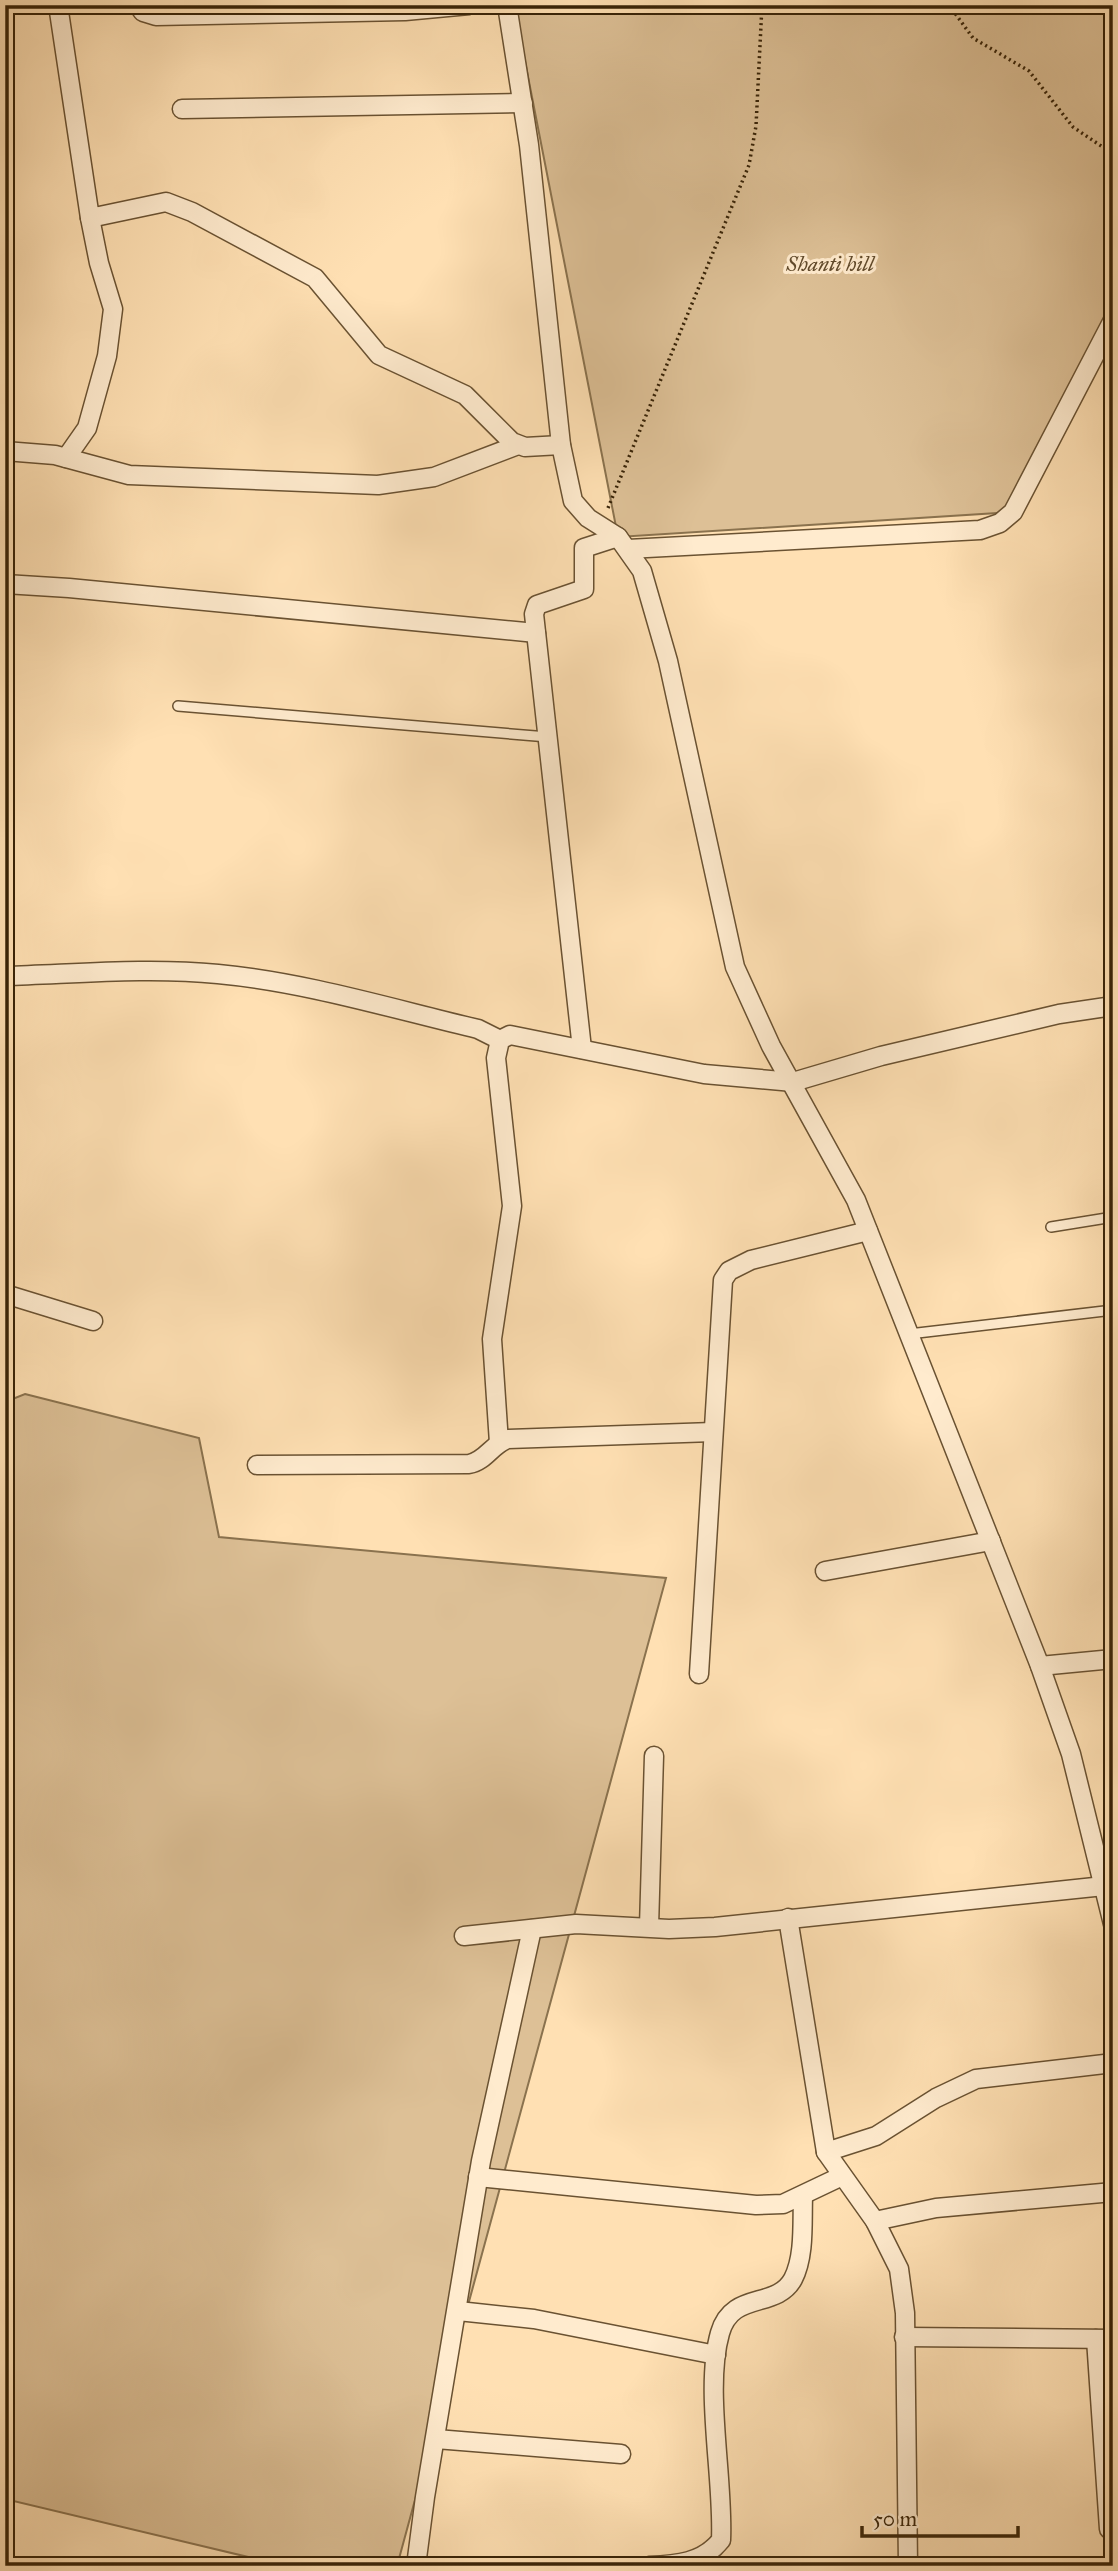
<svg xmlns="http://www.w3.org/2000/svg" width="1118" height="2571" viewBox="0 0 1118 2571" font-family="'IM FELL Great Primer',serif">
  <style>
    .green { fill: #ddc096; stroke: #8a724e; stroke-width: 2 }
    .lines { fill: none; stroke-linecap: round; stroke-linejoin: round }
    .service-casing { stroke: #6a5232; stroke-width: 12 }
    .minor-casing { stroke: #6a5232; stroke-width: 21 }
    .path { stroke: #382307; stroke-width: 3.5; stroke-dasharray: 2 3.5; stroke-linecap: butt }
    .service { stroke: #ffebce; stroke-width: 9 }
    .minor { stroke: #ffebce; stroke-width: 18 }
    .labels { text-anchor: middle; dominant-baseline: central; stroke-width: 6; stroke-linejoin: round; paint-order: stroke }
    .park-label { font-size: 21px; font-style: italic; fill: #614a2b; stroke: #ffebce }
  </style>
  <rect width="100%" height="100%" fill="#ffe0b3"/>
  <filter id="stains"><feTurbulence type="fractalNoise" baseFrequency=".00286" numOctaves="4"/><feColorMatrix values="0 0 0 0 .2 0 0 0 0 .09 0 0 0 0 .02 0 0 0 .5 -.17"/></filter>
  <radialGradient id="worn" r=".72"><stop offset=".6" stop-color="#630" stop-opacity="0"/><stop offset="1" stop-color="#630" stop-opacity=".3"/></radialGradient>
  <!-- green -->
  <g class="green">
    <polygon points="514,5 1113,5 1113,320 1013,512 618,537"/>
    <polygon points="25,1394 199,1438 219,1537 666,1578 397,2566 286,2566 5,2499 5,1402"/>
  </g>
  <g class="lines">
    <defs>
      <g id="service">
        <polyline points="178,706 548,737"/>
        <polyline points="1051,1227 1113,1217"/>
        <polyline points="909,1334 1113,1310"/>
      </g>
      <g id="minor">
        <polyline points="58,5 90,218 166,202 192,212 315,278 379,355 465,395 512,442 525,447 561,445"/>
        <polyline points="138,5 143,12 156,16 405,11 469,5"/>
        <polyline points="507,5 529,145 561,445 573,501 588,518 618,537 642,571 668,661 735,967 771,1046 856,1200 1040,1666 1071,1754 1113,1924"/>
        <polyline points="182,109 523,103"/>
        <polyline points="5,451 55,455 129,475 378,485 434,477 518,445"/>
        <polyline points="66,458 87,428 107,356 113,309 99,263 90,218"/>
        <polyline points="628,549 980,530 1000,523 1013,512 1113,320"/>
        <polyline points="5,584 69,588 536,633"/>
        <path d="M5,976C75,974 148,967 218,974C305,982 393,1009 478,1029L500,1040"/>
        <polyline points="582,1049 534,614 537,605 584,589 584,548 618,537"/>
        <polyline points="5,1294 93,1321"/>
        <polyline points="499,1443 492,1339 512,1206 496,1058 500,1040 510,1035 704,1074 793,1082 881,1056 1059,1014 1113,1006"/>
        <path d="M257,1465L469,1464C486,1461 492,1444 508,1439L713,1432"/>
        <polyline points="825,1571 991,1541"/>
        <polyline points="1040,1666 1113,1659"/>
        <polyline points="699,1674 723,1280 729,1271 751,1260 868,1231"/>
        <polyline points="788,1918 826,2152 875,2221 899,2269 905,2313 908,2566"/>
        <polyline points="649,1927 654,1756"/>
        <polyline points="464,1936 576,1924 669,1929 715,1927 1104,1886"/>
        <polyline points="826,2152 876,2136 936,2098 976,2079 1113,2063"/>
        <polyline points="478,2177 756,2205 783,2204 842,2176"/>
        <polyline points="875,2221 936,2208 1113,2192"/>
        <polyline points="458,2311 534,2319 716,2355"/>
        <polyline points="904,2337 1113,2339"/>
        <polyline points="1096,2339 1109,2529"/>
        <polyline points="436,2439 621,2454"/>
        <polyline points="416,2566 425,2497 481,2161 532,1929"/>
        <path d="M649,2566C676,2565 703,2563 721,2540C724,2479 704,2389 720,2333C732,2290 776,2310 793,2279C805,2256 802,2222 803,2196"/>
      </g>
    </defs>
    <!-- service casing -->
    <use href="#service" class="service-casing"/>
    <!-- minor casing -->
    <use href="#minor" class="minor-casing"/>
    <!-- path -->
    <g class="path">
      <polyline points="949,5 973,38 1029,71 1073,127 1113,154"/>
      <polyline points="608,508 749,165 756,126 762,5"/>
    </g>
    <!-- service -->
    <use href="#service" class="service"/>
    <!-- minor -->
    <use href="#minor" class="minor"/>
  </g>
  <g class="labels">
    <!-- park labels -->
    <g class="park-label">
      <text x="830" y="264">Shanti hill</text>
    </g>
  </g>
  <!-- margin -->
  <rect width="1118" height="2571" fill="none" stroke="#ffe0b3" stroke-width="28"/>
  <rect x="7" y="7" width="1104" height="2557" fill="none" stroke="#382307" stroke-width="3.5"/>
  <rect x="14" y="14" width="1090" height="2543" fill="none" stroke="#382307" stroke-width="2"/>
  <!-- scale -->
  <path d="M862 2526v10h156v-10" fill="none" stroke="#382307" stroke-width="3.5"/>
  <text x="873" y="2526" font-size="21" fill="#382307" stroke="#ffebce" stroke-width="5" paint-order="stroke">50 m</text>
  <rect width="100%" height="100%" filter="url(#stains)"/>
  <rect width="100%" height="100%" fill="url(#worn)"/>
</svg>
